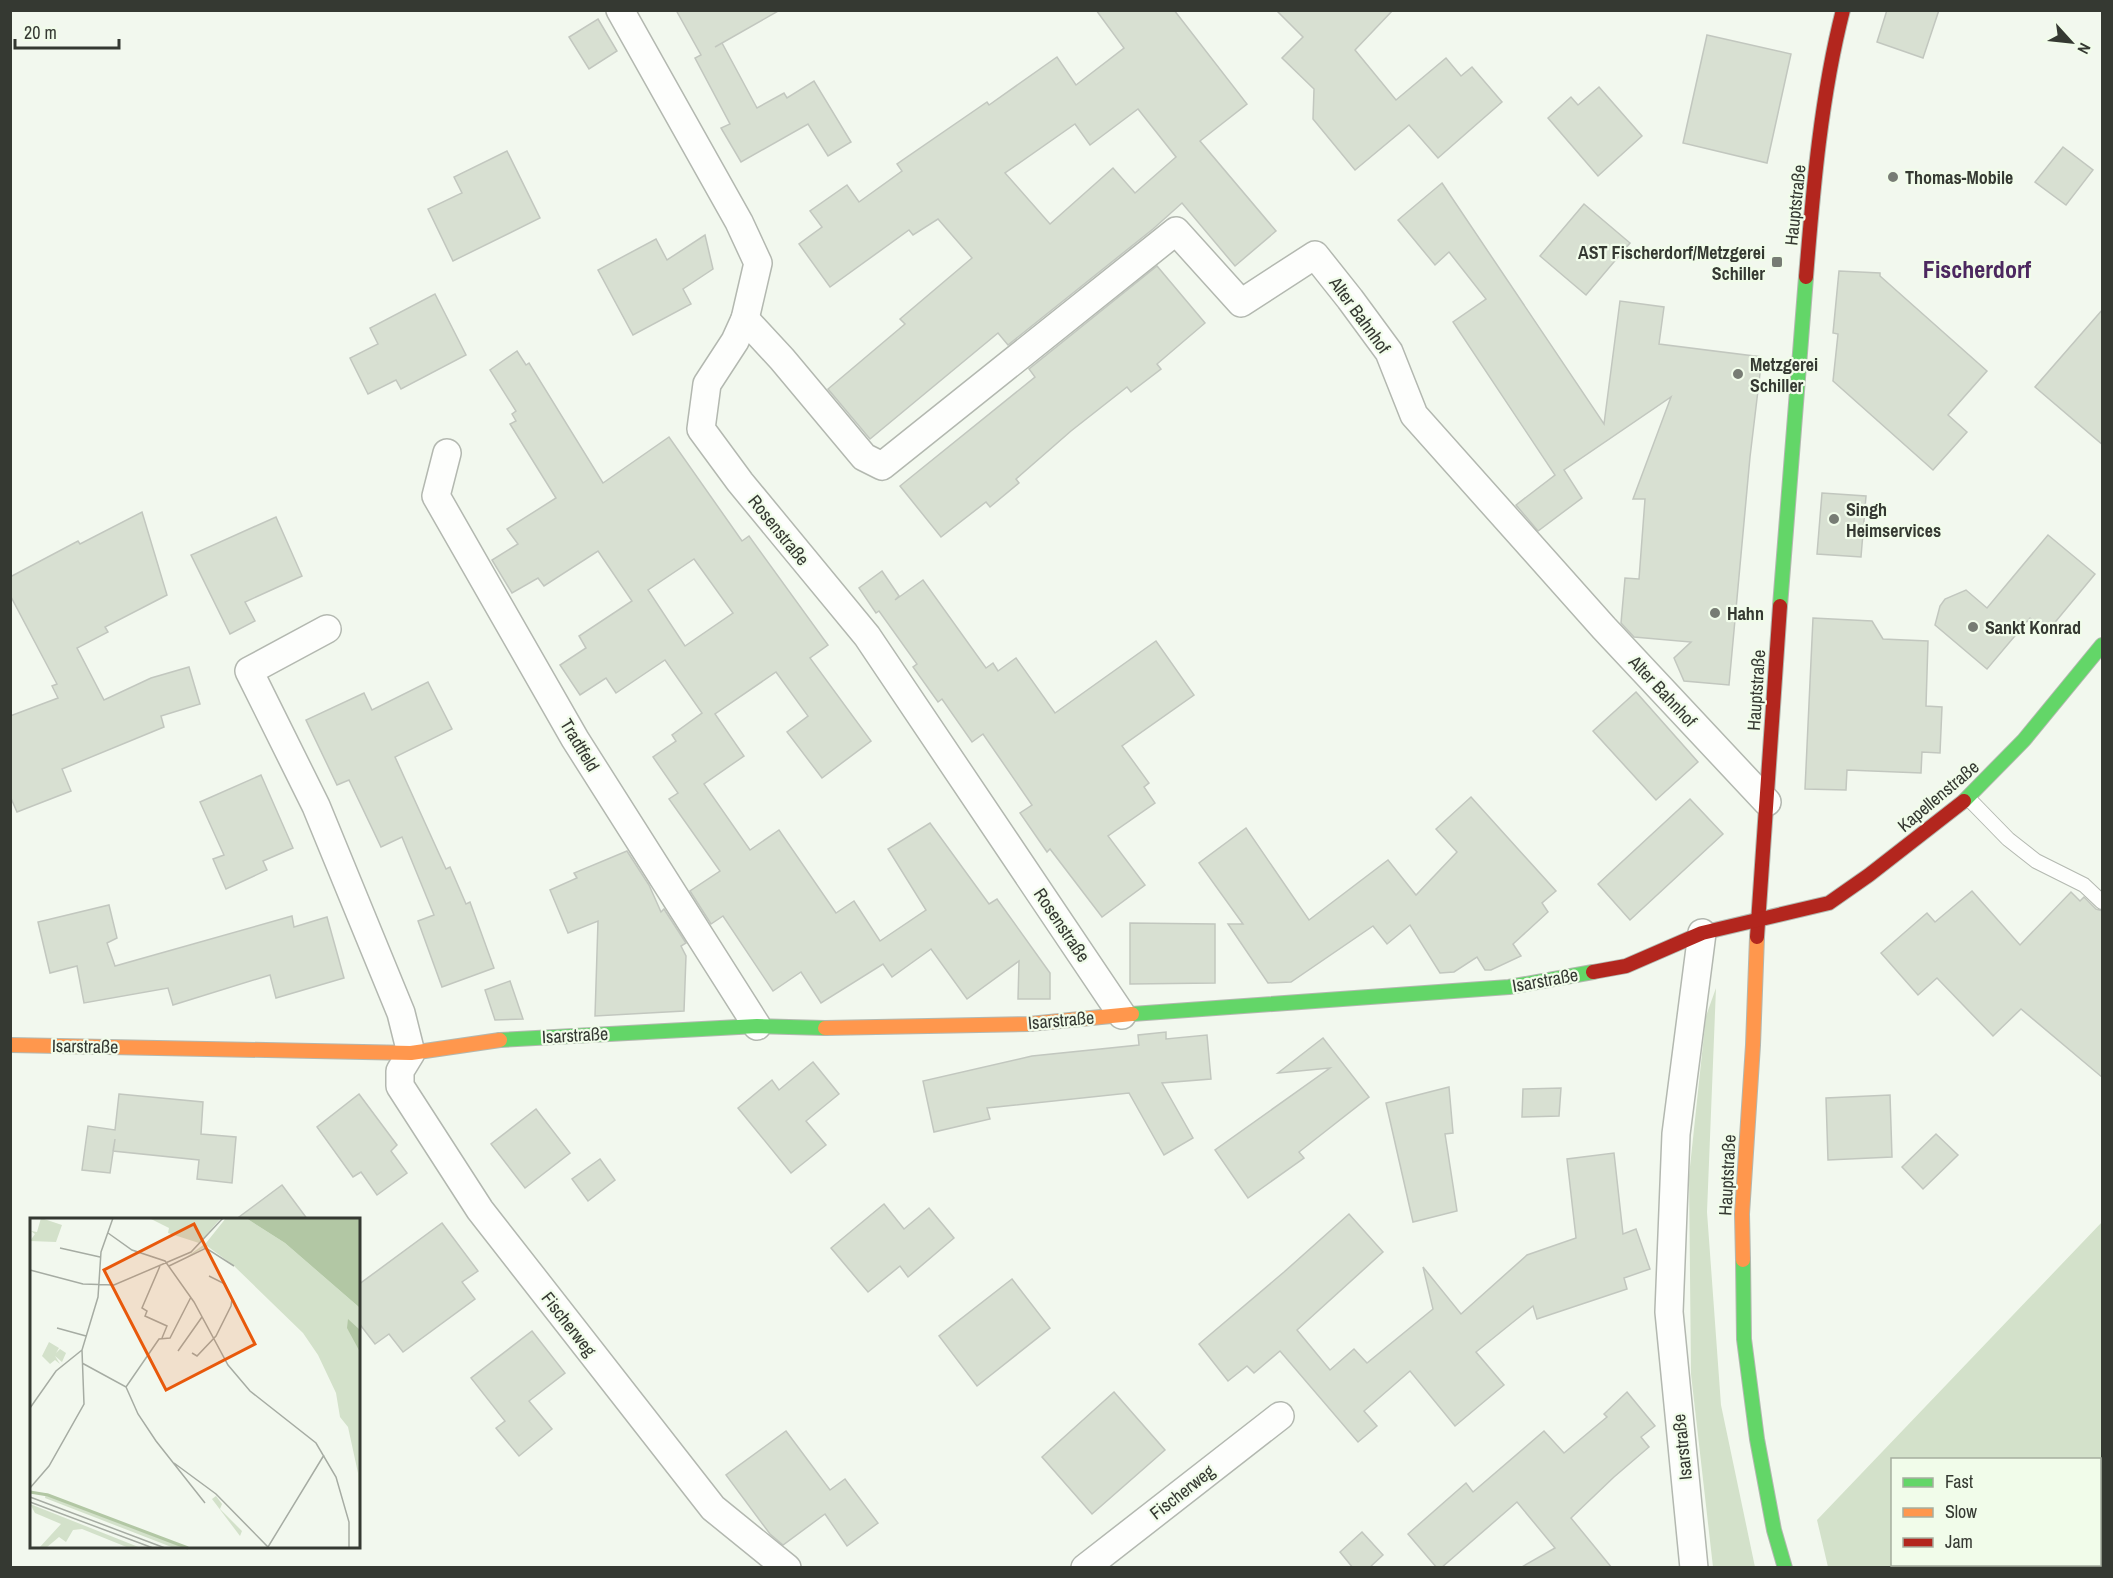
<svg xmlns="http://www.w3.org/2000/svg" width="2113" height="1578" viewBox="0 0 2113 1578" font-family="'Archivo Narrow',sans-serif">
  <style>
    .green { fill: #d3e1ca; fill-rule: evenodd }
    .building { fill: #d8e0d2; stroke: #c2c7bf; stroke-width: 1.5; fill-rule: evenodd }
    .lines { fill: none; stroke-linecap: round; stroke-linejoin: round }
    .lane-casing { stroke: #b3b8b0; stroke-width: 16 }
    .street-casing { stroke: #b3b8b0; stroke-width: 30 }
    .fast-casing { stroke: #b3b8b0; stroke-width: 16 }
    .slow-casing { stroke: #b3b8b0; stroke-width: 16 }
    .jam-casing { stroke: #b3b8b0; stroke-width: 16 }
    .lane { stroke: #fdfefc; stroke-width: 14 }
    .street { stroke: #fdfefc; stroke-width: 27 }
    .fast { stroke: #63d668; stroke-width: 14 }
    .slow { stroke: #ff974d; stroke-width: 14 }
    .jam { stroke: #b3261e; stroke-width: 14 }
    .poi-dot { fill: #777c74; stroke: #f1fcea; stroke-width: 2 }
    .labels { text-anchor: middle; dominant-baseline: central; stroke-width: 4.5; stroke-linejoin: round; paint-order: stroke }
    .poi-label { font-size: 18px; font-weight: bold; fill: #353932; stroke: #f1fcea; text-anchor: start }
    .street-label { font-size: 18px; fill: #353932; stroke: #f1fcea }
    .district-label { font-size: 24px; font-weight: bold; fill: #4c285f; stroke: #f1fcea }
    .inset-river { fill: none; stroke: #b2c7a4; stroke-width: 3 }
    .inset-road { fill: none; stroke: #a6aca3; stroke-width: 1.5 }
    .view { fill: #e8590c; fill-opacity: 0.15; stroke: #e8590c; stroke-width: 3 }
    .inset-edge { fill: none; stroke: #353932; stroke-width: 3 }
  </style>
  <rect width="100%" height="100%" fill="#f2f8ee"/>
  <!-- green -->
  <g class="green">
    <polygon points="1716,988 1707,1212 1721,1405 1755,1567 1713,1567 1691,1374 1689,1176 1706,1016"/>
    <path d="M2102,1222V1567H1828L1817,1520ZM1892,1460H2100V1564H1892Z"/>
  </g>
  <!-- building -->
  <g class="building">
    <polygon points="676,10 780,10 715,47 722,43 757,108 784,93 787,98 814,81 851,142 828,156 808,124 741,162 721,128 730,124 695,58 701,55"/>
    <path d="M1096,10H1174L1247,104L1200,141L1276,231L1235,266L1182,203L1153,229L1008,345L998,333L870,439L828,389L905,324L900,319L972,258L938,219L913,235L909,230L830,287L799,244L822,227L810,211L847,185L859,202L902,171L897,164L987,102L989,105L1057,57L1076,85L1124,48ZM1138,109L1176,157L1135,193L1113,168L1050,224L1005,173L1075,124L1090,145Z"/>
    <polygon points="1276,10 1393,10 1355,50 1396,100 1446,58 1461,76 1472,67 1502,102 1438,158 1409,125 1355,170 1313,119 1314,89 1282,58 1303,37"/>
    <polygon points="1887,10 1939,10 1923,58 1877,42"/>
    <polygon points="598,19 617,51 589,69 569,37"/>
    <polygon points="1707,35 1791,54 1767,163 1683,143"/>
    <polygon points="1599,87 1642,136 1598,176 1548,118 1571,97 1578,105"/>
    <polygon points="2063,147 2093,170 2066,205 2035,182"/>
    <polygon points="507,151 540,218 453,261 428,209 462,193 454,177"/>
    <polygon points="1442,183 1604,424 1620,301 1664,307 1659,344 1762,357 1750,457 1729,685 1684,681 1674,658 1691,642 1634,637 1621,623 1625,578 1639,579 1645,499 1633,499 1671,397 1564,470 1582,498 1538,531 1516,505 1555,475 1453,322 1486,299 1449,252 1435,265 1398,220"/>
    <polygon points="1584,204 1630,243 1586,295 1540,256"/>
    <polygon points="705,235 713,269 683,289 691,304 633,335 598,270 656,239 667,260"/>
    <polygon points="1157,266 1205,323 1157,364 1161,369 1131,392 1127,387 1071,431 1016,479 1019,483 990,507 986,502 941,537 900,486 1035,377 1029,369"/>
    <polygon points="1839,271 1880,273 1880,276 1987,371 1948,415 1967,432 1933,470 1833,381 1838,334 1833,333"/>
    <polygon points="435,294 466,355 401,389 396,380 368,394 350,358 378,344 370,328"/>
    <polygon points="2103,309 2103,445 2035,387"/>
    <path d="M517,351L526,365L529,363L603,483L669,437L742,541L749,536L828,645L810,658L871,741L822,778L787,732L808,716L776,672L715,714L744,756L704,784L750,850L779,830L836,913L854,901L880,941L926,910L888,849L930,823L989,904L997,899L1050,973V999H1018L1019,961L967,999L931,949L892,977L883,964L821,1003L801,972L773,991L723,916L711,924L690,891L720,871L669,799L678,793L653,757L676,741L672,735L702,713L665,660L616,693L606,678L580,695L560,665L586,648L579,636L632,601L598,551L544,586L538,578L512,593L492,560L518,544L507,529L556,498L510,424L516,421L512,414L516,411L490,370ZM694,559L733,613L685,646L648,590Z"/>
    <polygon points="1822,493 1866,496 1861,557 1817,554"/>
    <polygon points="142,512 167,595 105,627 108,632 77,648 104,700 151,678 189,667 200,704 161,716 164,727 62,769 71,791 17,812 10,796 10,716 58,698 52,686 57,684 10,595 10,577 78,541 80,544"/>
    <polygon points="276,517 302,576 245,602 255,621 230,634 191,555"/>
    <polygon points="2048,535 2095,574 2047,632 2030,618 1987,669 1935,625 1940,606 1945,599 1966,590 1987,608"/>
    <polygon points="882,571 899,596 895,600 923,580 986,668 993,663 998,671 1016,658 1055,713 1156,641 1194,695 1122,746 1149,783 1144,787 1155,803 1108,836 1145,885 1102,917 1050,849 1047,852 1020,813 1032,805 983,734 972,742 942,699 938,702 913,667 917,664 879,611 876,613 859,588"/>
    <polygon points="1813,618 1872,621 1883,639 1928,641 1926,706 1942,707 1940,753 1922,752 1921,773 1847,770 1846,790 1805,789"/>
    <polygon points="428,682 452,729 395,757 446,869 450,867 466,904 470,902 494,968 442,987 418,921 434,915 402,837 381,847 349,780 337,785 306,720 364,693 372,710"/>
    <polygon points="1636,692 1698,762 1656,800 1593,731"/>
    <polygon points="261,775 293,848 263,861 267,870 226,889 213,859 224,855 200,802"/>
    <polygon points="1471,797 1556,891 1542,903 1548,912 1513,944 1521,956 1491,970 1485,970 1477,957 1454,972 1440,973 1410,925 1387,944 1373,926 1291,982 1268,983 1228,924 1243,924 1199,863 1246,828 1309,920 1388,860 1416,895 1457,852 1436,829"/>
    <polygon points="1690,799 1723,834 1630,920 1598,884"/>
    <polygon points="627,851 649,885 661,912 664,909 686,943 681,946 686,956 684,1011 595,1016 598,921 568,933 550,890 577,878 574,873"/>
    <polygon points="1972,891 2020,945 2071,892 2080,901 2084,897 2096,909 2103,911 2103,1078 2021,1009 1993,1036 1937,978 1918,995 1881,953 1927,913 1935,922"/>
    <polygon points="109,905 117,938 107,943 115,966 292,916 294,927 327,917 344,978 276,998 270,975 173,1005 168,988 84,1003 77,966 50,973 38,922"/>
    <polygon points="1130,923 1215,924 1215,983 1130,984"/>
    <polygon points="510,981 523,1019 495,1020 485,990"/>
    <polygon points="1166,1032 1166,1039 1207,1035 1211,1079 1162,1083 1193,1138 1164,1155 1129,1093 987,1108 990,1119 934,1132 923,1081 1032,1056 1139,1045 1138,1035"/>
    <polygon points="1323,1038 1369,1097 1299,1152 1304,1158 1248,1198 1215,1150 1330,1068 1278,1073"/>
    <polygon points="813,1062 839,1094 806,1121 826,1145 791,1173 738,1108 772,1080 779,1090"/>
    <polygon points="1449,1087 1453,1133 1445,1134 1457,1211 1413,1222 1386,1103"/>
    <polygon points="1561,1088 1559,1116 1522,1117 1523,1089"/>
    <polygon points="119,1094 203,1102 201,1134 236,1137 232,1183 197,1179 199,1160 113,1151 115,1139 110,1173 82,1170 88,1126 115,1130"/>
    <polygon points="359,1094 397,1145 391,1151 407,1173 377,1195 361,1172 353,1177 317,1127"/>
    <polygon points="1890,1095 1892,1157 1828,1160 1826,1098"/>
    <polygon points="536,1109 570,1153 525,1188 491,1144"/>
    <polygon points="1936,1134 1958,1155 1923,1189 1902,1167"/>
    <polygon points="1614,1153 1623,1234 1636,1229 1650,1269 1624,1278 1627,1289 1537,1319 1533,1306 1476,1352 1504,1385 1455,1426 1410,1371 1364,1411 1377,1426 1358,1442 1280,1351 1254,1373 1247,1366 1228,1381 1199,1344 1284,1272 1349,1214 1383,1252 1297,1330 1330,1370 1354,1349 1367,1363 1433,1309 1423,1267 1461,1314 1527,1255 1576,1238 1567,1159"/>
    <polygon points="600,1159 615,1180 588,1201 572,1179"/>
    <polygon points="282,1185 308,1220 235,1220"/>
    <polygon points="884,1204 904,1229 929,1208 954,1238 908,1277 900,1266 868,1292 831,1248"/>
    <polygon points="442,1223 478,1271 462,1282 475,1299 403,1352 389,1334 375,1344 358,1322 358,1285"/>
    <polygon points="1012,1279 1050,1328 977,1386 939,1336"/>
    <polygon points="532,1331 565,1373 529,1401 552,1429 519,1456 496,1428 505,1421 471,1378"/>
    <polygon points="1114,1392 1165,1450 1092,1514 1042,1457"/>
    <polygon points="1627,1392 1655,1426 1641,1437 1649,1447 1614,1477 1571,1518 1612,1568 1520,1568 1555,1548 1517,1502 1441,1568 1437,1568 1408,1534 1466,1483 1473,1492 1544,1431 1564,1453 1607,1417 1604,1414"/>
    <polygon points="786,1431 830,1490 845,1479 878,1523 847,1546 825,1514 783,1545 770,1534 726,1475"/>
    <polygon points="1362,1532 1383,1555 1369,1568 1353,1568 1340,1552"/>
  </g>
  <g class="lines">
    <defs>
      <polyline id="lane" points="1968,798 2008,839 2036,861 2084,885 2102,902"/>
      <g id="street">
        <polyline points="620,10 739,222 758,263 745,319 735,341 707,384 701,429 740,482 867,636 1122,1015"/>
        <polyline points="745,319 782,359 864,457 882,466 1176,231 1241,303 1315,255 1350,299 1389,352 1414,415 1604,628 1767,802"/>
        <polyline points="447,453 436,496 575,739 757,1026"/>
        <polyline points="327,629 249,671 316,806 401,1013 411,1053 400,1071 400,1086 480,1210 713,1508 787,1568"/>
        <polyline points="1085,1568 1280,1416"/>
        <polyline points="1694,1568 1669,1312 1676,1134 1702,933"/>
      </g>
      <g id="fast">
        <polyline points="1780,606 1806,277"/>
        <polyline points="1964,801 2024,740 2102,645"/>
        <polyline points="1132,1014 1509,987 1593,972"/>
        <polyline points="500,1040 757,1026 825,1028"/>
        <polyline points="1743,1260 1744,1339 1757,1439 1774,1530 1785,1568"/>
      </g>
      <g id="slow">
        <polyline points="825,1028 1029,1024 1132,1014"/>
        <polyline points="10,1045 411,1053 500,1040"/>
        <polyline points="1743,1260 1742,1214 1753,1045 1757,937"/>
      </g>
      <g id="jam">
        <path d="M1806,277C1813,189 1821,96 1843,10"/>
        <polyline points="1757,937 1780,606"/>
        <polyline points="1593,972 1626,966 1702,933 1829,903 1869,875 1964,801"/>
      </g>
    </defs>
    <!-- lane casing -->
    <use href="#lane" class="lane-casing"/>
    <!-- street casing -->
    <use href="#street" class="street-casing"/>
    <!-- fast casing -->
    <use href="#fast" class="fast-casing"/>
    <!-- slow casing -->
    <use href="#slow" class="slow-casing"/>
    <!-- jam casing -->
    <use href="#jam" class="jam-casing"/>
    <!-- lane -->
    <use href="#lane" class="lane"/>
    <!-- street -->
    <use href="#street" class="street"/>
    <!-- fast -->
    <use href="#fast" class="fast"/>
    <!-- slow -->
    <use href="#slow" class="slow"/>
    <!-- jam -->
    <use href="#jam" class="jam"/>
  </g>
  <!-- markers -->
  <g class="poi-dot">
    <circle cx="1893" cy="177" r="6"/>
    <rect x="1771" y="256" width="12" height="12" rx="3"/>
    <circle cx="1738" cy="374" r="6"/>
    <circle cx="1834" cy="519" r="6"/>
    <circle cx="1715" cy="613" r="6"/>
    <circle cx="1973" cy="627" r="6"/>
  </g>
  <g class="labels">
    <!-- poi labels -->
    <g class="poi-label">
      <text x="1905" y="177">Thomas-Mobile</text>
      <text x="1765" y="252" text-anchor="end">AST Fischerdorf/Metzgerei<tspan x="1765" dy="21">Schiller</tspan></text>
      <text x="1750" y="364">Metzgerei<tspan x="1750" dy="21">Schiller</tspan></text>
      <text x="1846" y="509">Singh<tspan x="1846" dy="21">Heimservices</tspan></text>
      <text x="1727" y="613">Hahn</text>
      <text x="1985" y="627">Sankt Konrad</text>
    </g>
    <!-- street labels -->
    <g class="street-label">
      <text transform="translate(1795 205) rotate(-84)">Hauptstraße</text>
      <text transform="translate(1360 315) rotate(54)">Alter Bahnhof</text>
      <text transform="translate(779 530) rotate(51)">Rosenstraße</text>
      <text transform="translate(1756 690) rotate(-86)">Hauptstraße</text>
      <text transform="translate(1663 691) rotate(47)">Alter Bahnhof</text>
      <text transform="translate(580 745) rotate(59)">Tradtfeld</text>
      <text transform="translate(1938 796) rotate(-40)">Kapellenstraße</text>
      <text transform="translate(1062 925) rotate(56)">Rosenstraße</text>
      <text transform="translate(1545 980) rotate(-10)">Isarstraße</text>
      <text transform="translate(1061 1020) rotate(-5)">Isarstraße</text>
      <text transform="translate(575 1035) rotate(-3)">Isarstraße</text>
      <text transform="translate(85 1046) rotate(1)">Isarstraße</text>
      <text transform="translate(1727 1175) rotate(-87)">Hauptstraße</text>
      <text transform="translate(569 1324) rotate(52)">Fischerweg</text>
      <text transform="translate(1682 1447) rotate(-96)">Isarstraße</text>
      <text transform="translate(1182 1492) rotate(-38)">Fischerweg</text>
    </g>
    <!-- district labels -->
    <g class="district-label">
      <text x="1977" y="269">Fischerdorf</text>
    </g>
  </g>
  <!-- overview -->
  <g transform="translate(30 1218)">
    <rect width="330" height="330" fill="#f2f8ee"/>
    <path d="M11,0L32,7L26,24L0,23L5,16L1,13L7,14ZM119,0H191L169,25L138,15L139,10ZM196,0H216L255,25L330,90V330L328,255L318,209L310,199L306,175L288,137L273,115L203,47L177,28L155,40L176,25ZM19,124L29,130L26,135L30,131L36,135L32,144L25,138L30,146L25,142L20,146L12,138ZM16,275L79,301L156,330H144L15,280ZM186,278L192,286L190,291L212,313L210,318L182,281ZM0,286L111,330H99L52,311L43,312L36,324L29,319L16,330H9L31,306L5,295Z" fill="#d3e1ca"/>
    <path d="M216,0H330V90L255,25ZM318,101L330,112V134L317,110Z" fill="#b2c7a4"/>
    <path class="inset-river" d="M0,274L18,277L158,330"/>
    <path class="inset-road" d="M78,15L102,32L135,43L164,84L198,147L220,173L286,225L306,259L319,304V330M30,30L70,39M130,48L112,90L117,93L115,98L137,108L132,120M139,48L176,30L204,48M0,52L53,66L84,67L161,34L193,0M27,110L56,118M148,133L172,99M162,135L167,138L186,118L201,88L202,81L195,66L179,58M52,145L96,169L129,121L140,120L161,79M96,169L108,196L126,223L175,285M0,190L26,153L52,132M144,245L186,276L238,329L294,237M0,270L19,248L54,186L52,132L68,79L71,34L83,0M0,279L135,330M0,284L123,330"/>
    <path class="view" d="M164,6L225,126L136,172L74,52Z"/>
    <rect width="330" height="330" class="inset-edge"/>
  </g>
  <!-- border -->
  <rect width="2113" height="1578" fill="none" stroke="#353932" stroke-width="24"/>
  <!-- legend -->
  <rect x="1891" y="1458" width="210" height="108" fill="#f1fcea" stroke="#a6aea0" stroke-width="1.5"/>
  <rect x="1903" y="1478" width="30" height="9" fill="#63d668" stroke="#a6aea0" stroke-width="1.5"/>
  <text x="1945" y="1488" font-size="18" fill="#353932">Fast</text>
  <rect x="1903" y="1508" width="30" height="9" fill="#ff974d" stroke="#a6aea0" stroke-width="1.5"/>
  <text x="1945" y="1518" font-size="18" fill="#353932">Slow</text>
  <rect x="1903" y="1538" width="30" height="9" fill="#b3261e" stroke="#a6aea0" stroke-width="1.5"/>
  <text x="1945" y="1548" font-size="18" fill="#353932">Jam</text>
  <!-- north arrow -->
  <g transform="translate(2071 42) rotate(117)" stroke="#f1fcea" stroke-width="4.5" paint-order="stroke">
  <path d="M0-4.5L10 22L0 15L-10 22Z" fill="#353932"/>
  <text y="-9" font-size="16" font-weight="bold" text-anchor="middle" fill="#353932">N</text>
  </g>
  <!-- scale -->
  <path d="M15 39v9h104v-9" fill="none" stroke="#353932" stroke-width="3"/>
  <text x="24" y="39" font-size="18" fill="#353932" stroke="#f1fcea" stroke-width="4.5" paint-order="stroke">20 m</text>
</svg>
